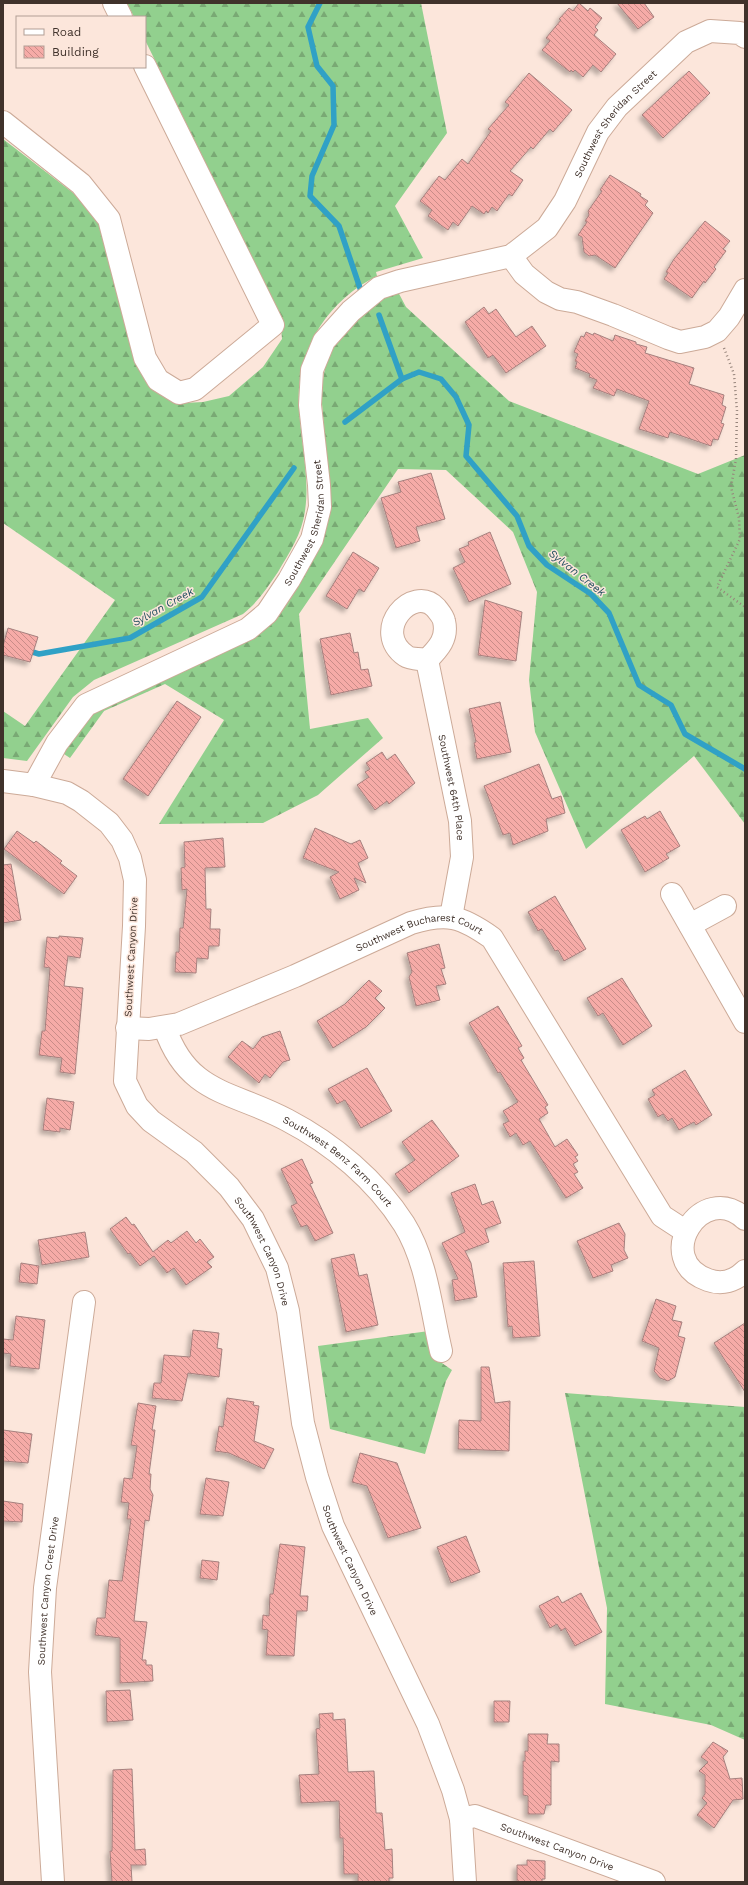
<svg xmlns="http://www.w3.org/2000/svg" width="748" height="1885" viewBox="0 0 748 1885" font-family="'Work Sans',sans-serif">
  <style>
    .forest { fill: url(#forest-firs) }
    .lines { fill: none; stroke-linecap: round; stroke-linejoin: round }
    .stream { stroke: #30a1c6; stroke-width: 5.5 }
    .building { fill: url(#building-back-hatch); stroke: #a5807e; filter: url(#shadow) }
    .minor-casing { stroke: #ccaa98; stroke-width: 24 }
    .path { stroke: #96847b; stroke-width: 2.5; stroke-dasharray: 1 3; stroke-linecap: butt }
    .minor { stroke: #fff; stroke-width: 22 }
    .labels { text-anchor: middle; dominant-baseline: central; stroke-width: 3; stroke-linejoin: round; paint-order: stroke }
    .street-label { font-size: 10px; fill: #40322b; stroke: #fce6db }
    .water-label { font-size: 11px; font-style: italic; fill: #224f60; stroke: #fce6db }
  </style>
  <defs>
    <pattern id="forest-firs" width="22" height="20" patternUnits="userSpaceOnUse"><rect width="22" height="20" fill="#92d08e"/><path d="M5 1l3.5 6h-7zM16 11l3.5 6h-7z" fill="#79a974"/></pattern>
    <pattern id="building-back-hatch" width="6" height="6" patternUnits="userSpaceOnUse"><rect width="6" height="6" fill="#f6aba7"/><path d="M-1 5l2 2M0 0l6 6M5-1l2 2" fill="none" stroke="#c98c88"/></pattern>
    <filter id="shadow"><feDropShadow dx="-3.5" dy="3.5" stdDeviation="2" flood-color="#0004"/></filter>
  </defs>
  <rect width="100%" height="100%" fill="#fce6db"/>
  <!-- forest -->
  <g class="forest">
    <path d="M127,3H421L447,133L395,206L423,258L376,272L377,276C327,301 295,351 299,408C301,442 310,478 305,511C302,534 289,553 278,572C267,588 258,602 243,614L94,680L73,697L27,761L3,758V711L25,726L115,600L3,523V139L85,202L103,227L148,378L184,403L203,402L229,396L263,367L282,339L280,314L145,40V17H134Z"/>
    <polygon points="396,288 406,307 509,401 698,474 745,455 745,824 694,756 586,849 535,732 529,680 537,592 513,532 446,470 398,469 299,614 310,729 368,718 383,738 318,795 263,823 159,824 224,720 165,684 104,711 70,758 61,752 89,713 266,624 328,479 321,391 326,363 339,337 351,322"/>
    <polygon points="429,1331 439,1361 452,1370 446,1381 425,1454 330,1429 318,1346"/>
    <polygon points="565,1393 745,1407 745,1740 711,1725 605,1704 607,1608"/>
  </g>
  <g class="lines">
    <!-- stream -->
    <g class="stream">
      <polyline points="320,3 308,27 317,66 333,86 334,125 312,176 310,196 339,226 361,291"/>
      <polyline points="379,315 402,379"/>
      <polyline points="345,422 402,379 419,372 441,379 456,397 469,425 466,456 517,516 529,546 547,565 591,594 609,613 639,685 671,705 685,734 745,769"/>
      <polyline points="26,650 39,654 130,638 202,597 294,468"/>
    </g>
  </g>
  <!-- building -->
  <g class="building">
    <polygon points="579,3 588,11 590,8 602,18 595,27 598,30 594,35 616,54 601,72 593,65 583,77 575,70 573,72 571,70 570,72 542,50 550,41 546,38 561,20 559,19 569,8 573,11"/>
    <polygon points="617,3 644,3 654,17 638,29"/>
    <polygon points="689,71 710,93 663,138 642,115"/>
    <polygon points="529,73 572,110 553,132 550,129 533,149 531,147 510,171 523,180 512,196 509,194 497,211 492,207 488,213 486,211 484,214 472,206 458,226 453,222 448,230 428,216 432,210 420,201 439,176 445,180 462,159 468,164 491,131 488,129 509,105 505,102"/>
    <polygon points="610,175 641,194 640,196 648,201 645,205 653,213 615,268 595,255 589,256 584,252 582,237 578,235 587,222 585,221 589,215 588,211 602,191 600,190"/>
    <polygon points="705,221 730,241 723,249 726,251 714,267 716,269 705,283 704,281 692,298 664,279 668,273 666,272 674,259"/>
    <polygon points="484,307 489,314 496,309 516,337 532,326 546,346 506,373 493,355 488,358 465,322"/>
    <polygon points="586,332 593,335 594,333 613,341 615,335 636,342 636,344 647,347 645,353 694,368 689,384 724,395 722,405 726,407 721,423 724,424 718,440 713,439 711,446 670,432 668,438 639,429 649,401 617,389 614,396 593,388 597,380 589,377 590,374 575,368 577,362 575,361 578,354 574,352 581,336 584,337"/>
    <polygon points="431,473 445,519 416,527 420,541 396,548 381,498 401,492 398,482"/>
    <polygon points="490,532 511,584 469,602 453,568 465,562 459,549 469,545 468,542"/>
    <polygon points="353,552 379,568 364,592 359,589 347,609 326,596"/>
    <polygon points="485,600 522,612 516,661 478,655"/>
    <polygon points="8,628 38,637 30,662 3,655 3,646"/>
    <polygon points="350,633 354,653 358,652 361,670 368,669 372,686 331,695 320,639"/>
    <polygon points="177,701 201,717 148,796 123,779"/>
    <polygon points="500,702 511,752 477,759 474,743 476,742 469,709"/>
    <polygon points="382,752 387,760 395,754 415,783 389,804 387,801 375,810 357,785 369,777 365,772 370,769 366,763"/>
    <polygon points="539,764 552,799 561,796 565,813 546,819 548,831 513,845 510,833 503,835 484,786"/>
    <polygon points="660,811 680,846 666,854 669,858 645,872 621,830 645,816 647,819"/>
    <polygon points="315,828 351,844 360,840 368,858 358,863 366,883 354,878 359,890 340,899 330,877 339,872 303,858"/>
    <polygon points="17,831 34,843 36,841 62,861 60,863 77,876 64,894 4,849"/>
    <polygon points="223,838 225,867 205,868 206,909 211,909 210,929 220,929 219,946 209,946 208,959 197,958 196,973 175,972 176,952 179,952 180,928 183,928 187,889 182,890 181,868 185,867 184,842"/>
    <polygon points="11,864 21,920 3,923 3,865"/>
    <polygon points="555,896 586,949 564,961 558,950 555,951 542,929 538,931 528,912"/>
    <polygon points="59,936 83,938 80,958 68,956 64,986 83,988 75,1074 60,1072 62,1058 39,1055 42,1031 45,1031 50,968 44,967 47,937 59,938"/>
    <polygon points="439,944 445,968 441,969 446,984 436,986 440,1000 416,1006 409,977 412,972 407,953"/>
    <polygon points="622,978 652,1026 623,1045 603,1013 598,1016 587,998"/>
    <polygon points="369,980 382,991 375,998 385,1008 366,1027 333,1048 317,1021 345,1004"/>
    <polygon points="498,1006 522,1046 518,1048 524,1058 521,1060 548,1105 545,1107 548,1113 539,1119 555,1147 567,1139 578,1155 575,1157 578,1161 573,1164 578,1172 574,1174 583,1188 566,1198 530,1141 523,1145 516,1133 510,1137 503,1124 509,1121 503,1111 518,1102 500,1072 498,1073 469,1023"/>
    <polygon points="280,1031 290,1060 283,1062 270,1078 265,1074 259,1083 228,1057 242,1041 253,1049 262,1037"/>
    <polygon points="367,1068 392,1111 361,1128 345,1100 337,1104 328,1089"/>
    <polygon points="685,1070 712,1115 696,1125 694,1122 679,1130 672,1118 668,1121 663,1114 658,1117 648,1099 655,1095 652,1090"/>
    <polygon points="47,1098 74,1102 70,1130 60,1128 60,1132 43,1130"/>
    <polygon points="432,1120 459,1156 409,1193 395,1174 415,1160 402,1142"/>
    <polygon points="302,1159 313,1183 310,1184 333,1233 315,1241 307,1225 301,1227 291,1206 297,1203 281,1169"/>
    <polygon points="475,1184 482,1205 493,1201 501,1223 485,1229 489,1242 465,1251 471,1263 477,1297 455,1301 452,1280 458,1279 442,1243 465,1232 451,1193"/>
    <polygon points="126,1217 132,1225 134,1224 153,1252 168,1240 171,1243 187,1231 196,1243 200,1239 214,1257 207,1262 212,1267 186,1285 174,1268 167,1273 154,1256 140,1266 130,1253 128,1254 110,1229"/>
    <polygon points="619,1223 625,1234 624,1250 628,1258 611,1265 613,1271 593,1278 577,1241"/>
    <polygon points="85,1232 89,1257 42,1265 38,1240"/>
    <polygon points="354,1254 359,1276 367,1274 378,1325 346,1332 331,1259"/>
    <polygon points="534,1261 540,1336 513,1338 512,1326 508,1327 503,1263"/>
    <polygon points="21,1263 39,1266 37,1284 19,1282"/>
    <polygon points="656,1299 676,1306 672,1320 682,1322 678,1336 685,1338 675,1377 668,1381 660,1378 654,1371 659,1348 642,1341"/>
    <polygon points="16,1316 45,1320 39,1369 10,1366 11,1354 3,1353 3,1339 13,1340"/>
    <polygon points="745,1323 745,1392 714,1343"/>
    <polygon points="193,1330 219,1333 217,1348 222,1349 219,1377 188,1373 182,1401 152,1398 154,1383 161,1383 164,1355 190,1357"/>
    <polygon points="481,1367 489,1367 495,1403 510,1401 509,1451 458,1449 459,1420 481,1421"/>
    <polygon points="227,1398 254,1402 253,1405 259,1406 254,1441 274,1449 264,1469 229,1453 215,1451 219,1426 223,1427"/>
    <polygon points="138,1403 156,1406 152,1430 155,1430 149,1474 151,1474 150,1489 153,1495 149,1521 145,1520 134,1621 147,1622 142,1660 146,1660 146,1665 152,1665 153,1681 120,1683 120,1638 95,1635 97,1618 105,1618 109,1580 122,1581 131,1519 127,1519 129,1503 121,1502 124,1478 132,1479 137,1446 131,1445"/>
    <polygon points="3,1430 32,1434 28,1463 3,1461"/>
    <polygon points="360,1453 397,1463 421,1528 388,1538 367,1486 352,1482"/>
    <polygon points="206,1478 229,1482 223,1516 200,1514"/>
    <polygon points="3,1501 23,1504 22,1522 3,1521"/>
    <polygon points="466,1536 480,1572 451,1583 437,1547"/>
    <polygon points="280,1544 305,1547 300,1596 308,1596 307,1611 297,1611 294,1656 266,1655 268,1630 262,1629 263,1615 269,1616 270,1594 273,1594"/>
    <polygon points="202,1560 219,1562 217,1580 200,1578"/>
    <polygon points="581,1593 602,1632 575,1646 565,1628 561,1631 557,1624 550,1628 539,1606 558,1596 562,1603"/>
    <polygon points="130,1690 133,1720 107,1722 106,1691"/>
    <polygon points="494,1701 510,1701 509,1722 494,1722"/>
    <polygon points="333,1713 333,1720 345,1719 348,1772 374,1771 376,1813 382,1813 385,1850 392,1849 393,1878 389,1878 389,1882 358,1882 358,1874 344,1874 343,1838 340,1838 339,1801 301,1803 299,1775 319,1774 316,1729 320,1728 319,1714"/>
    <polygon points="528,1734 548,1734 547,1744 559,1744 559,1762 551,1761 551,1805 546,1805 544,1814 528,1814 528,1796 523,1795 523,1761 525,1761 525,1751 528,1751"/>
    <polygon points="713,1742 728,1751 723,1757 730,1779 742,1778 743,1799 733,1800 714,1828 697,1815 707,1803 702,1798 705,1794 705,1775 699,1771 708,1762 701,1757"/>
    <polygon points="132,1769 135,1850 145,1849 146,1865 131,1865 132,1882 112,1882 110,1851 112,1851 113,1770"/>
    <polygon points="527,1860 545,1861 545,1879 542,1879 542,1882 517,1882 517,1865 527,1865"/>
  </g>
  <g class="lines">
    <defs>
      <g id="minor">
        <polyline points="114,3 121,17"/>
        <polyline points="3,122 81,184 109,219 145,358 158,380 179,393 195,389 273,325 145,66"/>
        <polyline points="511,256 524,274 546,292 560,299 577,302 613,315 668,338 680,342 705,337 717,331 729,317 745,290"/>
        <path id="s1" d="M427,660C421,659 410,659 406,656C370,631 413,583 436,608C439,612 443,616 444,621C448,638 439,648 427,660L460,821L462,857L451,917"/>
        <path id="s2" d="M3,781L34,785L67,793L81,801L109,823L122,840L130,858L135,880L134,926L125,1081L137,1106L151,1121L194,1152L229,1187L253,1219L277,1268L288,1311L303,1423L317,1477L333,1526L428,1724L453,1790L461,1819L465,1882"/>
        <path id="s3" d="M34,785L57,743L86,705L248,629L267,613L289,580L312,539L320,507L319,485L310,405L312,370L324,341L351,311L379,288L400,281L511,256L547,228L565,201L598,132L617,107L686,42L710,31L740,33L745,37"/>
        <polyline points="672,894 745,1022"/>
        <polyline points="690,925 725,906"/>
        <path id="s4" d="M127,1028L149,1029L179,1024L295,976L411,923C447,912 461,916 492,938L662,1216L685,1231"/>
        <path id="s5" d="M165,1028C188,1095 233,1091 287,1120C333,1144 376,1180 404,1224C427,1261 431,1309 441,1351"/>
        <path d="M745,1219C702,1179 651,1260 708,1280C722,1285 735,1281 745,1271"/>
        <path id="s6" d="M461,1819L475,1816L654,1882"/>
        <path id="s7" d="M53,1882L40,1672L45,1588L84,1302"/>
      </g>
    </defs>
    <!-- minor casing -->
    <use href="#minor" class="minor-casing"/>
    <!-- path -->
    <polyline class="path" points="724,348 734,374 737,411 736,459 731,487 739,518 740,539 717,587 745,607"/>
    <!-- minor -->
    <use href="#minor" class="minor"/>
  </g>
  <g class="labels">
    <!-- street labels -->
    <g class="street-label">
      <text stroke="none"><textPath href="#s3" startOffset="972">Southwest Sheridan Street</textPath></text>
      <text stroke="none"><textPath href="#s3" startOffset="400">Southwest Sheridan Street</textPath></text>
      <text stroke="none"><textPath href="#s1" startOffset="304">Southwest 64th Place</textPath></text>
      <text stroke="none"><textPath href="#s4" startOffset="313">Southwest Bucharest Court</textPath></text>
      <text transform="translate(131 957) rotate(-87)">Southwest Canyon Drive</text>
      <text stroke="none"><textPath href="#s5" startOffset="225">Southwest Benz Farm Court</textPath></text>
      <text stroke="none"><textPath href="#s2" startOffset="606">Southwest Canyon Drive</textPath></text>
      <text stroke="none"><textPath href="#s2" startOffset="930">Southwest Canyon Drive</textPath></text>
      <text stroke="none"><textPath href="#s7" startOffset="292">Southwest Canyon Crest Drive</textPath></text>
      <text stroke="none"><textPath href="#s6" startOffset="102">Southwest Canyon Drive</textPath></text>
    </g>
    <!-- water labels -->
    <g class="water-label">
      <text transform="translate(577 573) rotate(38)">Sylvan Creek</text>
      <text transform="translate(163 607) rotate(-29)">Sylvan Creek</text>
    </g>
  </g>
  <!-- border -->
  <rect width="748" height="1885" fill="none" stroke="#40322b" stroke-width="8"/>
  <!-- legend -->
  <rect x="16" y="16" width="130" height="52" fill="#fce6db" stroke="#b19e95"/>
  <rect x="24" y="29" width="20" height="6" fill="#ffffff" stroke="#b19e95"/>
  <text x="52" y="36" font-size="12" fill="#40322b">Road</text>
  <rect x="24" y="46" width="20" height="12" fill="url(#building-back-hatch)" stroke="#b19e95"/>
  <text x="52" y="56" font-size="12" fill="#40322b">Building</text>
</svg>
